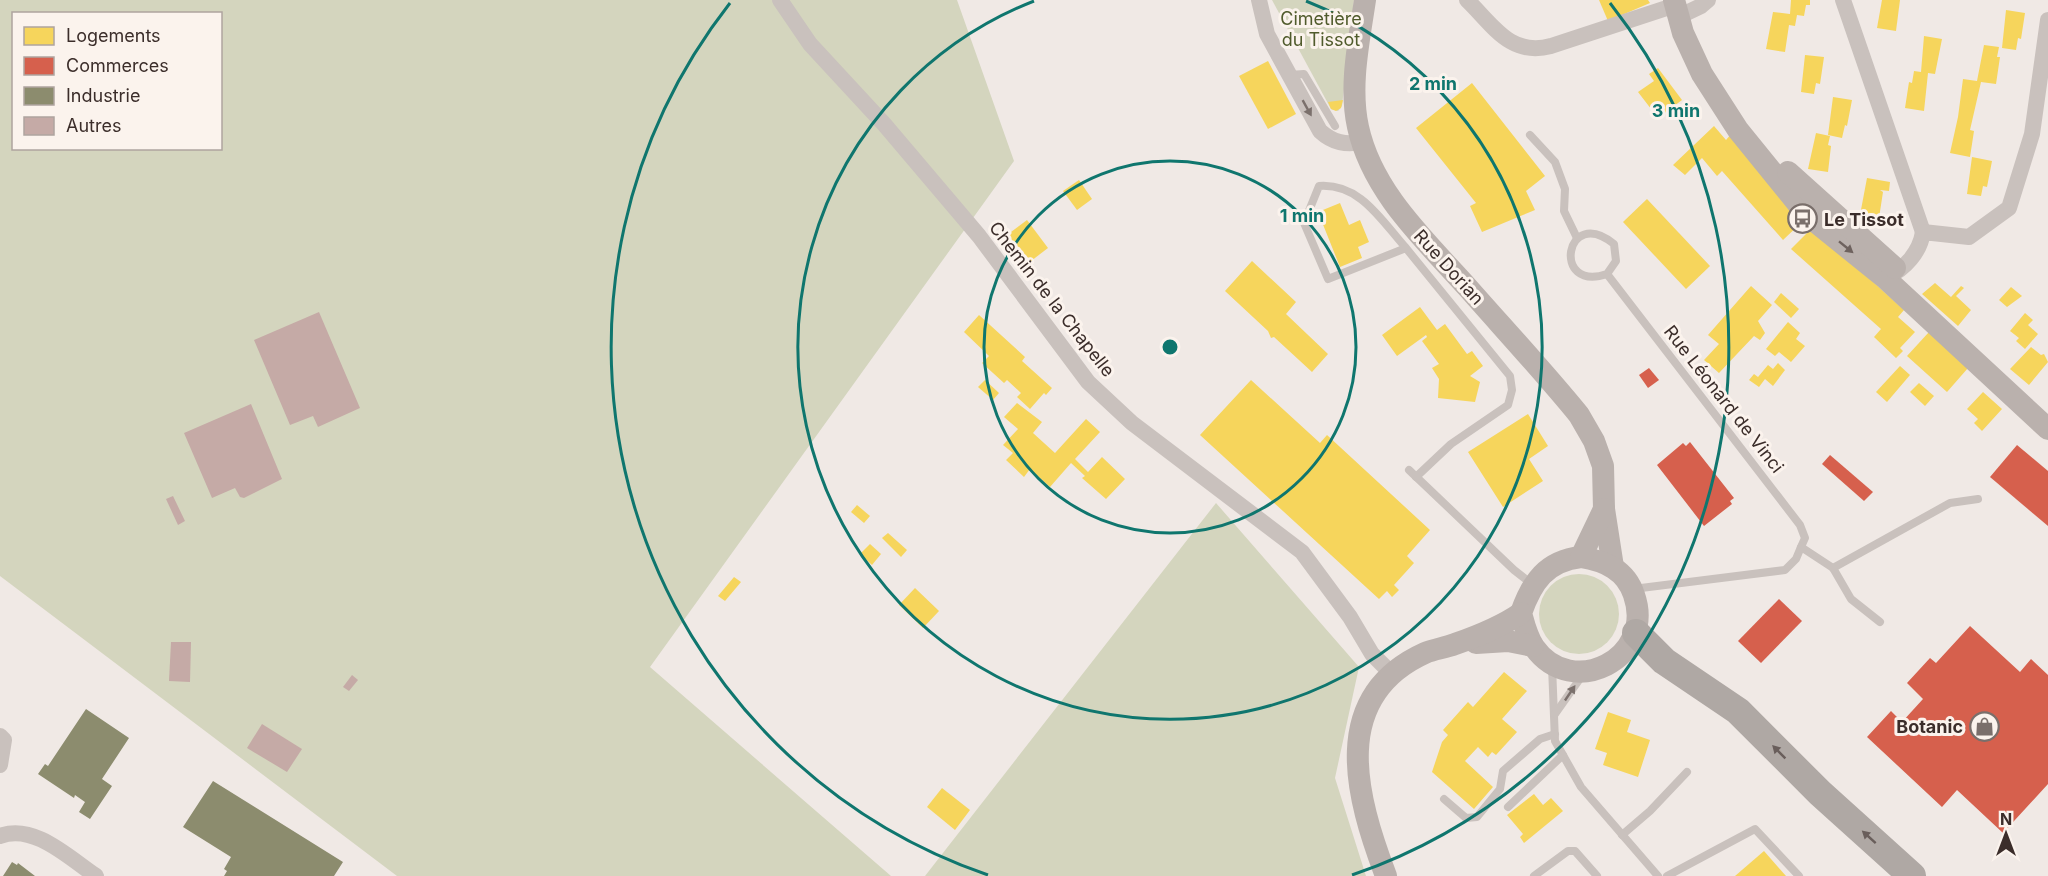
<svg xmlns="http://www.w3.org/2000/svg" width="2048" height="876" viewBox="0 0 2048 876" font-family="Inter,sans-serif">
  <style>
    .green { fill: #d4d5be; fill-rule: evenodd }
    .homes { fill: #f6d55c }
    .shops { fill: #d6604d }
    .industry { fill: #8c8c6e }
    .building { fill: #c5aaa6 }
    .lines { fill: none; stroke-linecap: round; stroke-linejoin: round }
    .lane { stroke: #c9c1bd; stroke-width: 8 }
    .street { stroke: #c9c1bd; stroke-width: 16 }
    .secondary { stroke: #bab1ad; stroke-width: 22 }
    .highway { stroke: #afa8a4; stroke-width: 28 }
    .oneway { fill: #7b706c }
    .oneway2 { fill: #6e625e }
    .oneway3 { fill: #695e5b }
    .ring { fill: none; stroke: #0f766e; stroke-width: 3 }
    .labels { text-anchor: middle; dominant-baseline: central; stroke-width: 6; stroke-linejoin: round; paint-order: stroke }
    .park-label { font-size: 18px; fill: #505b2c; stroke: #fbf3ed }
    .poi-label { font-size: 18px; font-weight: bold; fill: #3b2d2a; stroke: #fbf3ed; text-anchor: start }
    .street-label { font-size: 18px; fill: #3b2d2a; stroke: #fbf3ed }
    .centre { fill: #0f766e; stroke: #fbf3ed; stroke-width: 3 }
    .ring-label { font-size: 18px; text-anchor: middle; font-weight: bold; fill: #0f766e; stroke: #fbf3ed; stroke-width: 6; stroke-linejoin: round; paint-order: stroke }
  </style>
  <rect width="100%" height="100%" fill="#f0e9e5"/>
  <!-- green -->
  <g class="green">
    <path d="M0,0H957L1014,161L650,667L891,876H397L0,576ZM14,14H220V148H14Z"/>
    <polygon points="1272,0 1354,0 1342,106 1338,111 1331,109"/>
    <polygon points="1216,503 1359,667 1335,778 1366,876 925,876"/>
    <circle cx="1579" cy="614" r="40"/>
  </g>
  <!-- homes -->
  <g class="homes">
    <polygon points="1599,0 1648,0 1650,3 1608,21"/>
    <polygon points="1791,0 1810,0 1810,5 1806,5 1804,16 1797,15 1795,26 1789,25 1785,52 1766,49 1773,12 1790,14"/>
    <polygon points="1882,0 1900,0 1896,31 1877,28"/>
    <polygon points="2006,10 2025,13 2021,39 2018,38 2016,50 2002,48"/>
    <polygon points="1924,36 1942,39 1935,74 1928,73 1924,111 1905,108 1909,82 1912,83 1914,71 1921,72"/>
    <polygon points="1984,45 1999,47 1997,57 2000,57 1996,84 1981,82 1970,130 1974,131 1970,157 1950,153 1958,117 1963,79 1977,81"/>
    <polygon points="1805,55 1824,57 1820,84 1816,83 1814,94 1801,92"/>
    <polygon points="1268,61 1296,114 1268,129 1239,76"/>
    <polygon points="1658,68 1682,100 1658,118 1638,92 1654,81 1649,74"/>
    <polygon points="1472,83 1545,176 1526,191 1535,210 1482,232 1470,206 1476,203 1416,128"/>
    <polygon points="1833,97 1852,100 1847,126 1845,125 1842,138 1828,135"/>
    <polygon points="1343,100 1341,108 1336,111 1331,109 1328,102"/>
    <polygon points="1714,126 1726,140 1732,133 1803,221 1783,240 1722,171 1717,176 1702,158 1685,175 1673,165"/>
    <polygon points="1816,133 1830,136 1828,145 1831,146 1828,172 1808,169"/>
    <polygon points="1972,157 1992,161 1987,187 1983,186 1981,196 1967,194"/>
    <polygon points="1867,178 1890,182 1889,191 1880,190 1883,192 1879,218 1860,215"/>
    <polygon points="1079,180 1092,199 1077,210 1063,191"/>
    <polygon points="1647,199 1710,266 1686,289 1623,222"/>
    <polygon points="1340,203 1349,225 1360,220 1369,242 1358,247 1362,258 1340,267 1318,212"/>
    <polygon points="1027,220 1048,248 1031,261 1007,235"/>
    <polygon points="1813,227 1904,310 1898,317 1915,332 1900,348 1903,351 1896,358 1874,337 1881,329 1791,249"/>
    <polygon points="1252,261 1296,302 1286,314 1328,354 1312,372 1274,337 1271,338 1268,331 1225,291"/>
    <polygon points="1935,283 1951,297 1961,286 1964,288 1956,296 1971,310 1958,326 1922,294"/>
    <polygon points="1751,286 1772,305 1758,321 1765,333 1760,340 1754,336 1719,373 1704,360 1719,344 1708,335"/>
    <polygon points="2011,287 2022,296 2007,307 1999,300"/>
    <polygon points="1781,293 1799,309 1791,318 1774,302"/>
    <polygon points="1420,307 1437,330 1445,324 1467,354 1472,351 1483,366 1470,376 1480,382 1475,402 1438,398 1439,379 1432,368 1439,364 1422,341 1427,337 1426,335 1397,356 1382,335"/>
    <polygon points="2025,313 2033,320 2028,325 2038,334 2025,349 2016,341 2019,338 2010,331"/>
    <polygon points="979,315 1025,357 1022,361 1052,388 1046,395 1044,393 1030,409 1017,397 1021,393 1007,380 1004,383 982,363 989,356 964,332"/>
    <polygon points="1788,322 1800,333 1796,339 1805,346 1791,362 1779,352 1775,356 1766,349"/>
    <polygon points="1929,332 1968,368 1947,392 1907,356"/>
    <polygon points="2031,347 2041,355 2044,354 2048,362 2029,385 2010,369"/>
    <polygon points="1778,363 1785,370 1773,386 1765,379 1759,387 1749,380 1754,374 1758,377 1768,365 1773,369"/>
    <polygon points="1900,366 1910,375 1887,402 1876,392"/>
    <polygon points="985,380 999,393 993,400 978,387"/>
    <polygon points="1251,380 1320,443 1327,435 1430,530 1407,556 1414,563 1394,585 1399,590 1392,597 1387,591 1379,599 1200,435"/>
    <polygon points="1919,383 1934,396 1925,406 1910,392"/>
    <polygon points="1983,392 2002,409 1982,431 1974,423 1978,419 1967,409"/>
    <polygon points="1017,403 1042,422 1033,433 1055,453 1086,419 1100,432 1075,459 1088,472 1102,457 1125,479 1106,499 1082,478 1085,476 1071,463 1050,487 1030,469 1024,477 1006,460 1013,453 1003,445 1018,429 1004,417"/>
    <polygon points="1528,414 1548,446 1529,459 1543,481 1503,507 1468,452"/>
    <polygon points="857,505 870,516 864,523 851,512"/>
    <polygon points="888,533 907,550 901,557 882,538"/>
    <polygon points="870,544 881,554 872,565 860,554"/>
    <polygon points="734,577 741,582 725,601 718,596"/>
    <polygon points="915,588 939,611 923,628 899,605"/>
    <polygon points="1504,672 1527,691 1502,719 1517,732 1496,755 1492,752 1488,757 1478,747 1465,761 1493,787 1474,809 1432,772 1442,742 1448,735 1443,730 1468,702 1473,707"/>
    <polygon points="1608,712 1631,720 1627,732 1650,740 1638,777 1603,765 1607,753 1595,749"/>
    <polygon points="942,788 970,810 955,830 927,807"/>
    <polygon points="1534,794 1543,805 1551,798 1563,811 1524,843 1520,837 1523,834 1507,815"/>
    <polygon points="1764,851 1786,876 1735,876"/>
  </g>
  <!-- shops -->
  <g class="shops">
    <polygon points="1649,368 1659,380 1648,388 1639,375"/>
    <polygon points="1690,442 1734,498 1730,501 1732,504 1704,526 1657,465 1683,443 1686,446"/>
    <polygon points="2017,445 2048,471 2048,526 1990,477"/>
    <polygon points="1830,455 1873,492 1864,501 1822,464"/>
    <polygon points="1779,599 1802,621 1761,663 1738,641"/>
    <polygon points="1970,626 2020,672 2031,659 2048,675 2048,784 2003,833 1957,790 1942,807 1867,737 1891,711 1902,722 1923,699 1907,683 1930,658 1936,663"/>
  </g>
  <!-- industry -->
  <g class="industry">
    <polygon points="86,709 129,738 102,779 112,786 90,819 79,812 85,802 75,795 74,798 38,774 45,764 48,766"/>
    <polygon points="213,781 343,862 334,876 224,876 227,871 224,869 231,857 183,827"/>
    <polygon points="12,862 17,865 18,863 35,876 3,876"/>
  </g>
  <!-- building -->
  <g class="building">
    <polygon points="319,312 360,408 318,427 313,416 290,425 254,340"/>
    <polygon points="251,404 282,479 244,498 240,497 235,488 212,498 184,433"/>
    <polygon points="173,496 185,521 178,525 166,499"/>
    <polygon points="171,642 191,642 190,682 169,681"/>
    <polygon points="352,675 358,680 349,691 343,687"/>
    <polygon points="262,724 302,749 287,772 247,748"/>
  </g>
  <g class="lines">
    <!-- lane -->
    <g class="lane">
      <polyline points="1289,75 1304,74 1335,126"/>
      <polyline points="1530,135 1555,162 1565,189 1564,211 1577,238"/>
      <path d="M1406,248L1328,279L1304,223L1319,186C1360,183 1381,220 1406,248L1410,253L1510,376L1512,390L1508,405L1451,444L1416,477"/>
      <path d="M1607,274C1551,293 1565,204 1614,244L1616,261L1607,274L1800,525L1805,538L1801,547"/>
      <polyline points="1409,470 1514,570 1532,584"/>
      <polyline points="1833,568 1950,503 1978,499"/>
      <polyline points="1633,589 1785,570 1796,559 1801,547 1833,568 1851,599 1880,622"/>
      <polyline points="1552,666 1555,741 1581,787 1658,876"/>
      <polyline points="1555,714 1584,673"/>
      <polyline points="1444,799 1466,818 1477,817 1500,789 1503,771 1540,739 1555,734"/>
      <polyline points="1508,807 1563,755"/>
      <polyline points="1622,835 1650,811 1687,772"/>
      <polyline points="1534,876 1568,851 1575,851 1597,876"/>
      <polyline points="1667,876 1755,829 1799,876"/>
    </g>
    <!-- street -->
    <g class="street">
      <polyline points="780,0 810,44 884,124 979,236 1088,382 1132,423 1302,552 1350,617 1372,654 1390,672"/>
      <path d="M1259,0L1267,34L1320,131C1333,143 1346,145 1362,142"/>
      <path d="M1467,0C1493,25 1510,57 1551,46L1676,5"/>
      <polyline points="1843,0 1923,232"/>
      <polyline points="1680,16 1701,6 1708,0"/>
      <path d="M1887,277C1905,269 1920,252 1923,232L1969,237L2009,208L2032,134L2048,20"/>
      <polyline points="0,736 4,740 0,765"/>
      <path d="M0,836C34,823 69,858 96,876"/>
    </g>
    <!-- secondary -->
    <g class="secondary">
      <path d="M1365,0C1359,41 1349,86 1358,127C1372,192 1425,240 1468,288C1505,330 1544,372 1579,415L1594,441L1603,466L1604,509L1613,567"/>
      <polyline points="1674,0 1683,33 1702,74 1738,130 1807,215 1885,278 2048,429"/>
      <polyline points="1788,172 1895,268"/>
      <path d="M1581,557C1605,561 1626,570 1634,595C1656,658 1572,701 1534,647C1527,637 1524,624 1521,613C1532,582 1546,561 1581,557Z"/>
      <polyline points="1581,557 1604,509"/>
      <polyline points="1476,643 1508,641 1533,646"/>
      <path d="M1386,876C1356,797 1328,697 1425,653C1434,649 1445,648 1455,644C1478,636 1501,627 1521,613"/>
    </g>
    <!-- highway -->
    <polyline class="highway" points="1636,633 1664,661 1738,711 1820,793 1912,876"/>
  </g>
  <!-- one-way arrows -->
  <defs><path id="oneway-solid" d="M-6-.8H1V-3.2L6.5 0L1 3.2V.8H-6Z" transform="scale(1.5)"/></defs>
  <g class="oneway">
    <use href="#oneway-solid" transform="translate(1307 108) rotate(61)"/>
    <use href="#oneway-solid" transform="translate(1570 693) rotate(-56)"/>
  </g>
  <use class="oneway2" href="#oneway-solid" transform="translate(1846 247) rotate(39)"/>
  <g class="oneway3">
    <use href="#oneway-solid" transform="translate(1779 752) rotate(-135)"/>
    <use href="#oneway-solid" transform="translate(1869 837) rotate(-138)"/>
  </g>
  <!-- distance rings -->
  <g class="ring">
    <circle cx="1170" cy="347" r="186"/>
    <path d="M1306 1A372 372 0 1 1 1034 1"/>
    <path d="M988 875A558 558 0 0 1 730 3M1610 3A558 558 0 0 1 1352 875"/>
  </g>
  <!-- icons -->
  <defs>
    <symbol id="bus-ring" viewBox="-11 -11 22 22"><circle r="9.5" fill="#fbf3ed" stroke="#7a6f6b" stroke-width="1.5"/><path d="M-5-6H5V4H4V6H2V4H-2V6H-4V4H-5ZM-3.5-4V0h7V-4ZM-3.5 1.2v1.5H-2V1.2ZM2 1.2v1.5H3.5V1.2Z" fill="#7a6f6b"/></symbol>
    <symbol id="shop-ring" viewBox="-11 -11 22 22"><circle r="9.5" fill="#fbf3ed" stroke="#7a6f6b" stroke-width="1.5"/><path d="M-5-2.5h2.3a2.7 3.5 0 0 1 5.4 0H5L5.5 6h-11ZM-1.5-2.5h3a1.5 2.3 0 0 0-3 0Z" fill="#7a6f6b"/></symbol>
  </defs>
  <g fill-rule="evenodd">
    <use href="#bus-ring" x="1786" y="202" width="33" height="33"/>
    <use href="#shop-ring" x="1968" y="710" width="33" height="33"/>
  </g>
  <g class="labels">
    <!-- park labels -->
    <g class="park-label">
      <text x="1321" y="18">Cimetière<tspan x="1321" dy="21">du Tissot</tspan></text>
    </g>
    <!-- poi labels -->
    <g class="poi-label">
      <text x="1824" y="219">Le Tissot</text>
      <text x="1963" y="726" text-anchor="end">Botanic</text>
    </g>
    <!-- street labels -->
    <g class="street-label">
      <text transform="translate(1449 267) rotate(48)">Rue Dorian</text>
      <text transform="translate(1052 299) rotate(52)">Chemin de la Chapelle</text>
      <text transform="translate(1724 399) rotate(52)">Rue Léonard de Vinci</text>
    </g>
  </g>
  <circle cx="1170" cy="347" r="9" class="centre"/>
  <g class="ring-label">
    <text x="1433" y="90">2 min</text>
    <text x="1676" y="117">3 min</text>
    <text x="1302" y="222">1 min</text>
  </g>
  <!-- legend -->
  <rect x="12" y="12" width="210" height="138" fill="#fbf3ed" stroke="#aea49f" stroke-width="1.5"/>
  <rect x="24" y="27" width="30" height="18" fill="#f6d55c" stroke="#aea49f" stroke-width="1.5"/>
  <text x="66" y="42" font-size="18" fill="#3b2d2a">Logements</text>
  <rect x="24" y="57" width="30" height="18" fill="#d6604d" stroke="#aea49f" stroke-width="1.5"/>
  <text x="66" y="72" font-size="18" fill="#3b2d2a">Commerces</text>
  <rect x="24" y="87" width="30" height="18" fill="#8c8c6e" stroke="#aea49f" stroke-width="1.5"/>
  <text x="66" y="102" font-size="18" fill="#3b2d2a">Industrie</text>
  <rect x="24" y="117" width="30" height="18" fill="#c5aaa6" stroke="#aea49f" stroke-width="1.5"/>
  <text x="66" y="132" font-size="18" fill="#3b2d2a">Autres</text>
  <!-- north arrow -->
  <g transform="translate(2006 834)" stroke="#fbf3ed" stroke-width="4.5" paint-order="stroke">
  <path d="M0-4.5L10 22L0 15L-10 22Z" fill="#3b2d2a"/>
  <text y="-9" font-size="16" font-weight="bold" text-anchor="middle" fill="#3b2d2a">N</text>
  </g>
</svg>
